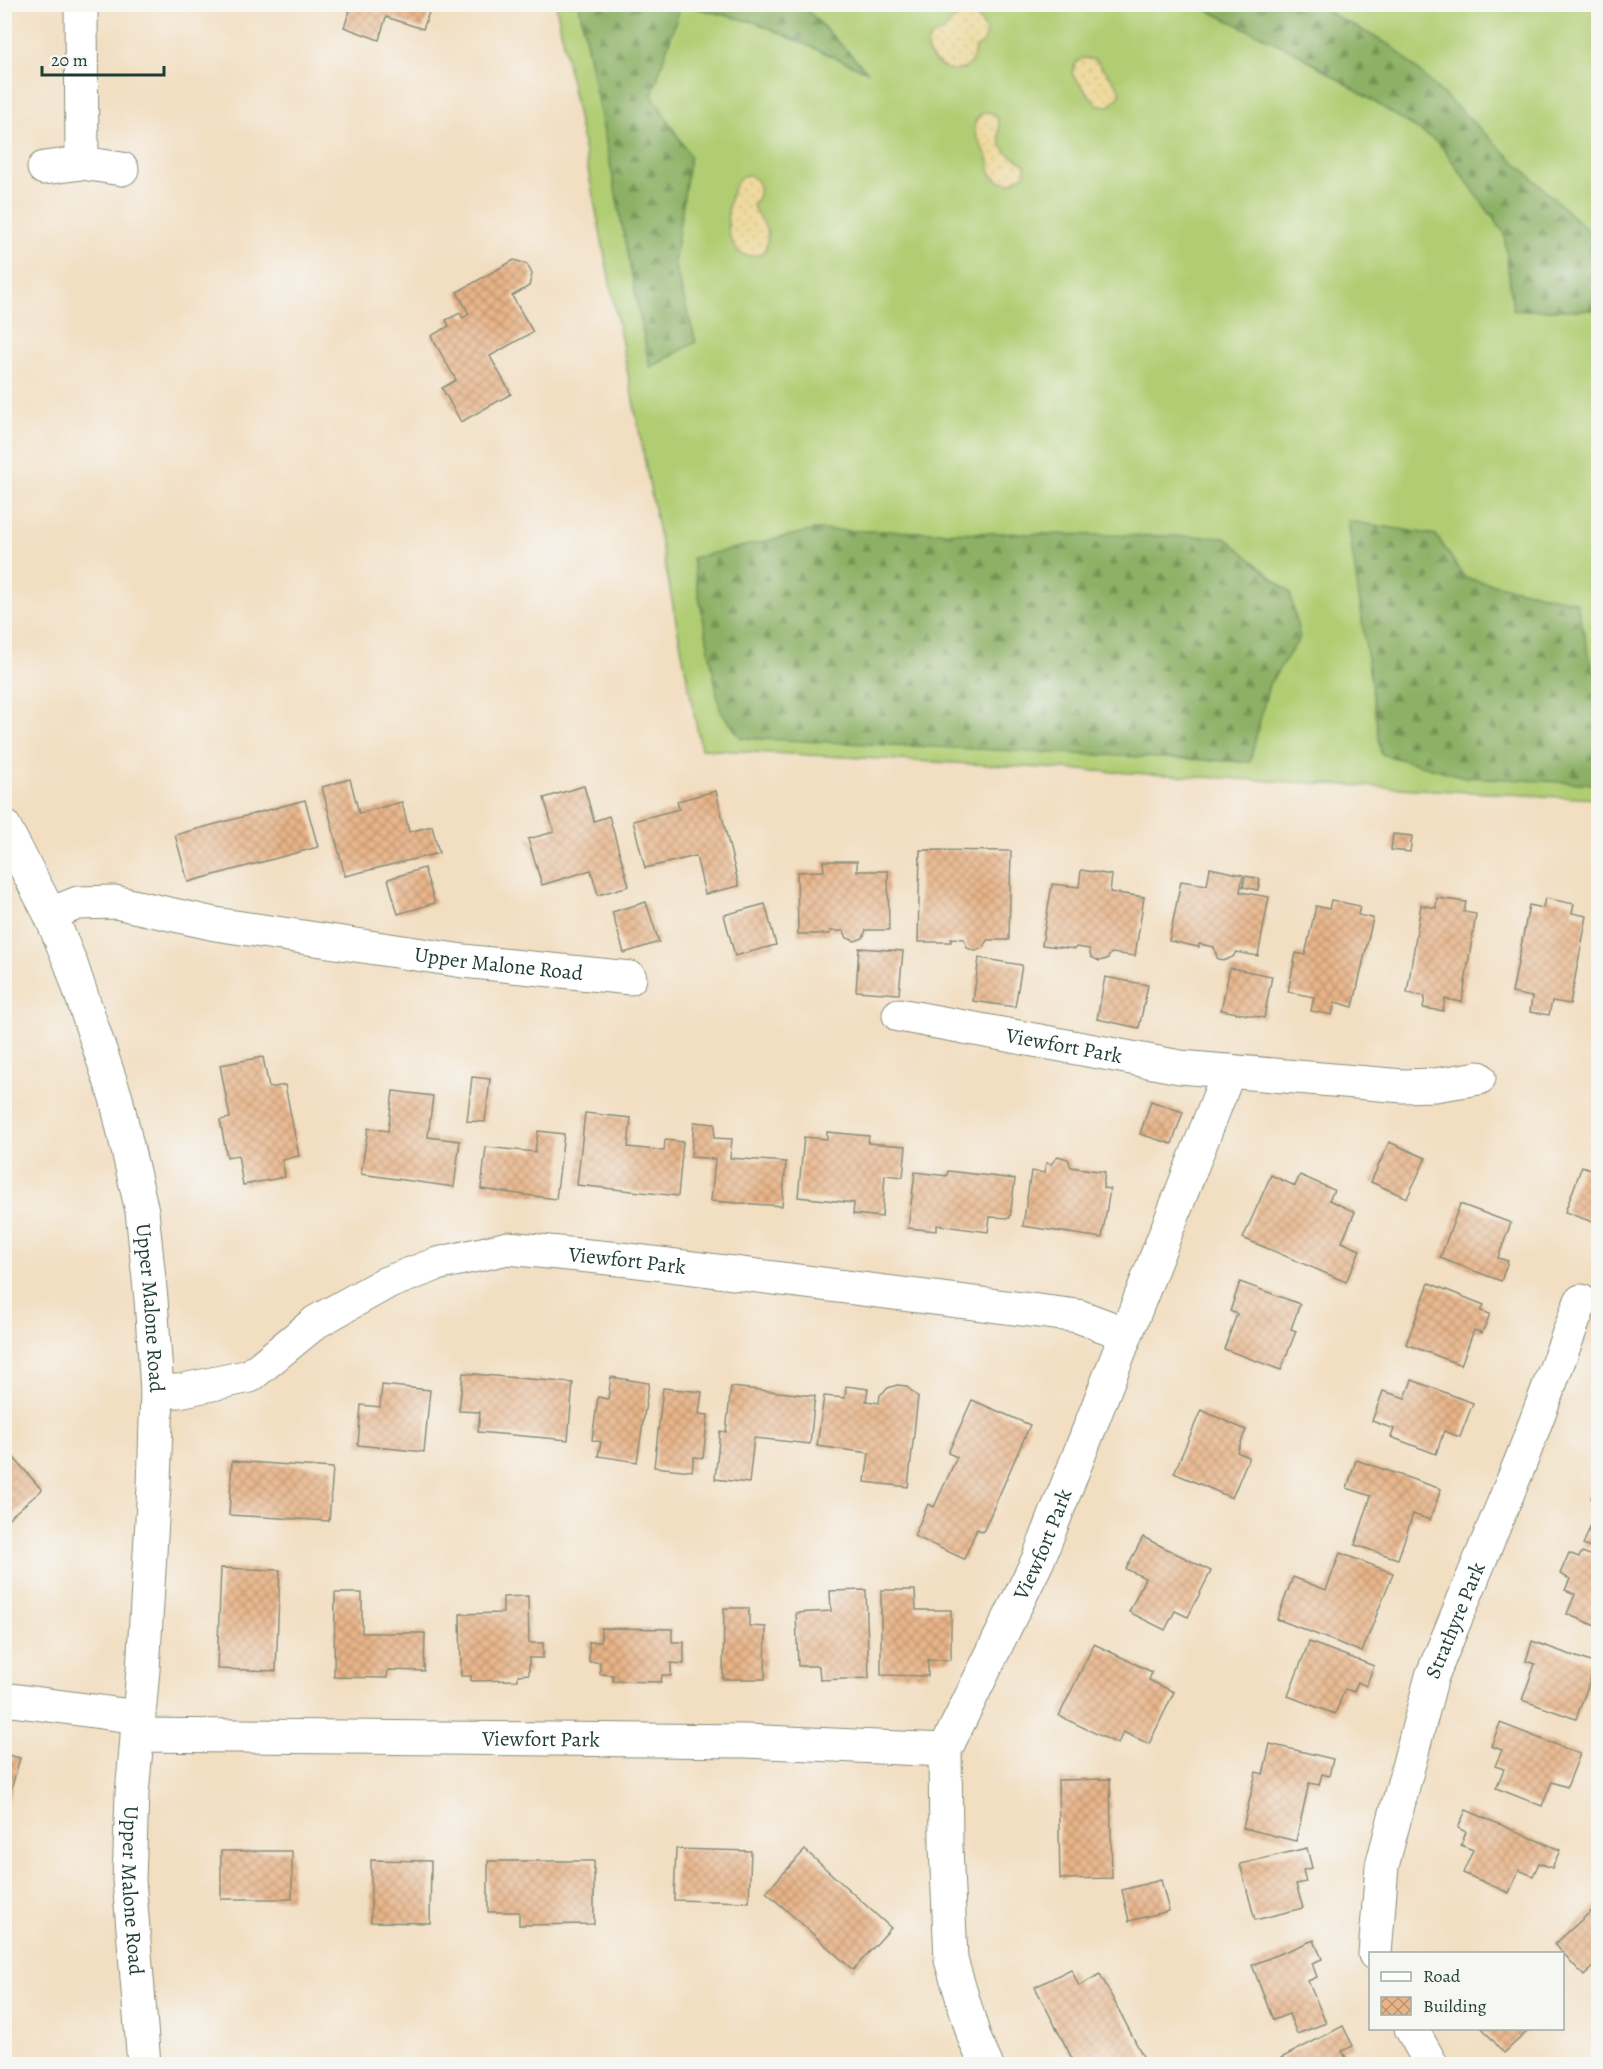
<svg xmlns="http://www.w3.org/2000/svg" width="1603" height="2069" viewBox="0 0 1603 2069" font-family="Alegreya,serif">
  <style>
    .grass { fill: #b1cd73; stroke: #688554; stroke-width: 1.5 }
    .forest { fill: url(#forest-firs); stroke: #56764c; stroke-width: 1.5 }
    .sand { fill: url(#sand-dots); stroke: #868c69; stroke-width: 1.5 }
    .building { fill: url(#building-cross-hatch) }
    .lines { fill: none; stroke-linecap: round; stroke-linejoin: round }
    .street-casing { stroke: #888e7a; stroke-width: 35 }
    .secondary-casing { stroke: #888e7a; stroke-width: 35 }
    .street { stroke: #fff; stroke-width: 33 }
    .secondary { stroke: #fff; stroke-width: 33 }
    .labels { text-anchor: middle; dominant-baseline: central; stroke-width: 5; stroke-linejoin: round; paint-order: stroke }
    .street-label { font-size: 21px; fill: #1f3d34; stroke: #f6f6f2 }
  </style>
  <defs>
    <pattern id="forest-firs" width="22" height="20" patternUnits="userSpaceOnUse" patternTransform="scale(1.5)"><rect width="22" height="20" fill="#8cb065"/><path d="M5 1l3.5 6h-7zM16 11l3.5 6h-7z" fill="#729054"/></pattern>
    <pattern id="sand-dots" width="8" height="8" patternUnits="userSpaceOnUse" patternTransform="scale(1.5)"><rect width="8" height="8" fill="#eeda9e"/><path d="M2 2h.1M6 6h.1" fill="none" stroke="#ccbc89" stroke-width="1.8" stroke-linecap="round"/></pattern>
    <pattern id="building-cross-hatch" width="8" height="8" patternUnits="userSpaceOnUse" patternTransform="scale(1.5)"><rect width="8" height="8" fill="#e9b488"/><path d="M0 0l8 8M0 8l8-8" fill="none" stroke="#bc9470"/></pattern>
  </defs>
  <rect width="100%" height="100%" fill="#f6f6f2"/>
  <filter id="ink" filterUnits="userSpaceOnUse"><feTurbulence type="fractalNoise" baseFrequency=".0167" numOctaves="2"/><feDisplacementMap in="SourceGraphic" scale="12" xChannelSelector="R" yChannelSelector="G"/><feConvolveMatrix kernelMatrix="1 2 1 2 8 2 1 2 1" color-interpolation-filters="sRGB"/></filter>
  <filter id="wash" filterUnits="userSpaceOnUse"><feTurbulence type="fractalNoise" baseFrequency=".008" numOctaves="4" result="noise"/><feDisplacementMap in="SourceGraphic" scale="24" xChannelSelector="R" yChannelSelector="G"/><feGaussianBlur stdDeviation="1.35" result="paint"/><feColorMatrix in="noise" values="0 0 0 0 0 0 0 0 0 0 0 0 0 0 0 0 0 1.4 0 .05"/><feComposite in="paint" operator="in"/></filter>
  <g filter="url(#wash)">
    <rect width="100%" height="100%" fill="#f2dec1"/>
    <!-- grass -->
    <polygon class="grass" points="556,5 1598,5 1598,799 701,749"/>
    <!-- forest -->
    <g class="forest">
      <polygon points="579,5 681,5 652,95 690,156 674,263 696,342 650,368"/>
      <polygon points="683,5 802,5 868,72 757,23"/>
      <polygon points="1196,5 1315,5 1392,46 1598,240 1598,310 1513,310 1504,233 1439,143 1297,53"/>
      <polygon points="1348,521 1436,535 1465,578 1576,602 1593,670 1598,674 1598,784 1465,777 1381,754"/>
      <polygon points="814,530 1225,537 1290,593 1300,638 1269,684 1250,762 741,738 720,710 692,558"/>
    </g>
    <!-- sand -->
    <g class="sand">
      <path d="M963,14L978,17L986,30L984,42L975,48C971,96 908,55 933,36C936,34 940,34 942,32C950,26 952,17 963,14Z"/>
      <path d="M1084,58L1096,60C1106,75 1115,77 1121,94L1110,106L1097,105L1072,74C1074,66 1076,60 1084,58Z"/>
      <path d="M984,112L992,113L998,119C1000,126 998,133 1000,140C1001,152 1017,158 1025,165V174L1011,183L999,181L990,173C989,168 990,163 988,158C982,144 963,125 984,112Z"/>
      <path d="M750,175C762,183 762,194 753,205C759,225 775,224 764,252C723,274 718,199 742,176Z"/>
    </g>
    <g id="blocks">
      <!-- building -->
      <g class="building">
        <polygon points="332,4 432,4 423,29 386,17 379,40 344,27 350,11"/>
        <polygon points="514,260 527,264 532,274 529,286 512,296 533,332 490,356 511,394 461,422 442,388 456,380 431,336 449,326 446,320 460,313 463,318 469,314 457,292"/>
        <polygon points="350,779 359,813 402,802 409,832 432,826 439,853 345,876 322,787"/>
        <polygon points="584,786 594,821 609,816 629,886 598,895 591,870 542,885 528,839 554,832 544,798"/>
        <polygon points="716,791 739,886 705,894 696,856 645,868 633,821 679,809 677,801"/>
        <polygon points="305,800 318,847 188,882 175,835"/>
        <polygon points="1393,834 1412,836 1410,852 1391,850"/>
        <polygon points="920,850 1011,851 1009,940 987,940 983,948 975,951 967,948 964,939 951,938 951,942 918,942"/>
        <polygon points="823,861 857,861 857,871 888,871 889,930 866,930 863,938 855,941 847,938 844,931 830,931 830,934 798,934 797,872 824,871"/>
        <polygon points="424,868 435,903 398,914 388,879"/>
        <polygon points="1210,868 1243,875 1240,892 1269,897 1258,956 1236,952 1233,957 1223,961 1217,958 1214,947 1199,944 1199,947 1169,941 1181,881 1207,885"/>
        <polygon points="1081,870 1112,875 1110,892 1144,897 1135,956 1111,953 1107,959 1099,961 1091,957 1089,949 1076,947 1075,949 1042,945 1052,884 1079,887"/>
        <polygon points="1245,876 1260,879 1258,890 1243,887"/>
        <polygon points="1437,898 1466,902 1464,912 1476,914 1462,1002 1445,999 1443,1011 1423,1008 1425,996 1407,993 1421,905 1436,908"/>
        <polygon points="1545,898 1574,904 1572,913 1587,916 1570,1004 1552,1001 1549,1015 1530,1012 1532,997 1512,993 1529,905 1543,908"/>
        <polygon points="1331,900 1360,906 1358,915 1373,918 1353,1007 1335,1002 1332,1015 1311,1011 1314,997 1288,992 1296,953 1305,955 1316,906 1329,909"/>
        <polygon points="646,902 659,942 624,953 612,912"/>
        <polygon points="765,904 776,945 735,956 724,915"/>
        <polygon points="859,948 903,951 899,994 856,991"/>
        <polygon points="979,958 1022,965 1015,1007 973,1001"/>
        <polygon points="1230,968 1272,976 1264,1018 1221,1010"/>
        <polygon points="1105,977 1148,985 1139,1028 1097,1019"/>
        <polygon points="263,1057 269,1088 285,1085 299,1156 282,1160 285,1177 243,1185 238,1155 227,1157 220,1120 230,1118 220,1065"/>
        <polygon points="472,1077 490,1079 485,1122 467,1121"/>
        <polygon points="393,1091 433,1096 428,1137 460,1141 454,1187 361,1174 368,1128 388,1131"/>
        <polygon points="1151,1101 1183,1112 1172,1144 1140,1134"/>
        <polygon points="585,1113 631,1118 628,1147 664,1151 665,1140 683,1142 678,1196 577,1185"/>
        <polygon points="694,1122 715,1124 714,1138 732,1139 730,1158 786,1162 782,1206 711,1201 715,1159 691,1157"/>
        <polygon points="538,1131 564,1134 556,1199 481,1189 486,1147 535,1152"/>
        <polygon points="827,1132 869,1136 868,1143 906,1146 903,1177 885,1175 882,1217 853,1214 854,1203 798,1197 804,1137 827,1139"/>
        <polygon points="1389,1142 1426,1158 1407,1198 1371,1182"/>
        <polygon points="1058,1156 1068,1159 1071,1167 1105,1172 1103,1188 1110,1189 1102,1238 1023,1226 1031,1171 1045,1173 1046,1163 1051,1164"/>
        <polygon points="1582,1166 1598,1172 1598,1224 1565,1212"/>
        <polygon points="948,1171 1015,1179 1010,1218 990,1217 988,1232 937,1225 937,1231 908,1228 915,1172 947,1176"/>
        <polygon points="1271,1175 1295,1186 1300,1175 1334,1190 1329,1200 1355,1212 1342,1242 1360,1250 1346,1282 1243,1238"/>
        <polygon points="1460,1204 1511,1223 1498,1258 1508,1261 1501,1281 1440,1258"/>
        <polygon points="1240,1282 1300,1304 1291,1329 1296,1331 1281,1370 1224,1349 1237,1314 1230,1311"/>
        <polygon points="1429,1283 1484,1305 1481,1311 1490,1314 1482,1333 1474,1330 1461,1365 1406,1344"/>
        <polygon points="463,1373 573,1383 568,1440 478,1432 480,1412 459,1411"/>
        <polygon points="611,1377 649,1383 637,1462 598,1456 601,1442 592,1440 598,1397 608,1399"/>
        <polygon points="1412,1380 1473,1403 1460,1437 1444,1431 1436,1454 1391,1437 1394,1429 1372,1421 1383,1391 1405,1398"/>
        <polygon points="382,1385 430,1390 424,1452 358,1445 361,1405 380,1407"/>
        <polygon points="897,1385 906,1386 918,1397 908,1487 865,1482 869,1453 817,1446 824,1396 845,1398 846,1386 868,1389 866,1401 879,1403 880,1395 888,1388"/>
        <polygon points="731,1387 815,1396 810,1444 754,1438 749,1483 715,1479 720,1431 726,1432"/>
        <polygon points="663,1388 702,1392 699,1414 708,1415 703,1458 694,1457 692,1471 654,1467"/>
        <polygon points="972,1400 1030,1425 983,1532 977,1529 964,1559 914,1536 928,1504 934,1507 957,1457 948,1453"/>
        <polygon points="1201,1410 1246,1430 1237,1452 1249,1457 1232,1498 1174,1473"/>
        <polygon points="7,1450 42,1490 4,1522 4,1453"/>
        <polygon points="1356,1460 1441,1489 1430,1520 1413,1514 1398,1559 1355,1545 1371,1496 1347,1488"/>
        <polygon points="232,1461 333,1468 329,1521 229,1515"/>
        <polygon points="1598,1479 1598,1501 1591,1498"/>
        <polygon points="1598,1506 1598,1551 1583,1545"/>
        <polygon points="1143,1537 1211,1571 1188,1617 1175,1611 1165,1630 1129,1612 1145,1578 1126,1569"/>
        <polygon points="1582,1552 1598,1558 1598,1627 1567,1614 1575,1594 1565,1590 1570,1579 1560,1574 1569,1553 1579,1557"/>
        <polygon points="1340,1553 1393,1573 1362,1652 1277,1619 1293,1577 1326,1590"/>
        <polygon points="221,1568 280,1570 276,1671 217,1669"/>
        <polygon points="866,1590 869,1678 820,1680 819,1666 798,1666 796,1613 831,1611 830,1591"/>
        <polygon points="881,1590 915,1590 916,1610 951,1610 951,1660 928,1660 928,1676 881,1675"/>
        <polygon points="335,1593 362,1593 362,1633 425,1633 424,1671 388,1670 387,1678 334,1677"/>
        <polygon points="528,1596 529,1643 543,1643 543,1658 529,1658 529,1674 518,1675 518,1680 471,1681 471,1676 461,1676 460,1614 503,1613 503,1597"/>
        <polygon points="724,1608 749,1608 749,1626 766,1627 765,1679 723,1679"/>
        <polygon points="601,1628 672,1629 672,1642 684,1642 684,1664 671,1663 671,1676 662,1675 661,1682 613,1681 613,1675 600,1674 600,1662 589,1662 589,1642 601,1642"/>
        <polygon points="1532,1641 1596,1664 1576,1719 1522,1700 1535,1664 1526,1661"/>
        <polygon points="1309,1642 1374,1666 1366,1686 1358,1682 1354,1692 1345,1689 1335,1714 1288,1696"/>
        <polygon points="1094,1644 1152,1672 1149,1680 1174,1692 1149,1744 1123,1732 1118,1744 1059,1716"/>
        <polygon points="1500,1723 1580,1754 1567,1787 1552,1782 1542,1806 1496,1788 1504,1769 1495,1766 1502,1750 1491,1746"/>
        <polygon points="1270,1744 1333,1759 1329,1776 1322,1774 1319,1785 1309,1783 1296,1841 1243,1828 1256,1772 1263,1774"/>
        <polygon points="4,1754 20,1758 5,1811 4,1810"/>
        <polygon points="1110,1779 1112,1878 1060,1879 1058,1780"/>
        <polygon points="1466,1810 1560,1850 1552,1868 1539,1863 1533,1876 1519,1870 1509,1893 1463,1873 1473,1850 1461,1845 1466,1832 1458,1828"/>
        <polygon points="1307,1848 1312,1868 1303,1870 1306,1882 1296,1884 1303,1908 1255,1920 1240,1864"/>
        <polygon points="676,1849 751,1851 749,1902 674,1900"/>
        <polygon points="805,1850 891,1928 853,1970 766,1892"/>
        <rect x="221" y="1851" width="71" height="48"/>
        <polygon points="371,1860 431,1861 430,1923 371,1922"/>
        <polygon points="488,1861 594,1861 594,1924 519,1925 519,1912 488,1912"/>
        <polygon points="1161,1880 1169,1911 1129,1921 1122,1890"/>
        <polygon points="1598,1905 1598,1963 1584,1976 1555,1944"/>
        <polygon points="1314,1940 1322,1959 1312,1963 1317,1977 1308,1981 1326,2023 1297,2034 1289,2014 1273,2020 1252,1965"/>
        <polygon points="1071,1969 1079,1986 1100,1974 1147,2064 1075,2064 1035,1987"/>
        <polygon points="1343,2026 1353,2046 1342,2051 1349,2063 1345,2064 1285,2064 1281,2058"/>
        <polygon points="1482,2028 1531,2028 1504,2053"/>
      </g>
    </g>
  </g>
  <g filter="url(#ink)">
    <use href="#blocks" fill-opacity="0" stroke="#888e7a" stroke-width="1.5"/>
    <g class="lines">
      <defs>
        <g id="street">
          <polyline points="81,4 82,163"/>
          <polyline points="44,168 82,163 122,169"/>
          <path id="s1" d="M50,914L78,903L115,902L215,924L463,961L630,978"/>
          <path id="s2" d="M899,1015L1180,1067L1403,1086L1435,1085L1479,1078"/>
          <path id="s3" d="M157,1391H179L250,1376L316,1322L384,1284L437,1264L508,1248L629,1260L1078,1316L1126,1334"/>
          <polyline points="4,1699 138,1717"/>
          <path id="s4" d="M137,1735L746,1741L945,1750"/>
          <path id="s5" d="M1375,1954L1382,1866L1432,1676L1521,1461L1581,1301"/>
          <polyline points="1411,2028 1431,2064"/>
          <path id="s6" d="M986,2064L975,2040L951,1960L946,1846L945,1750L1038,1560L1229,1071"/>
        </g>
        <g id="secondary">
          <path id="s7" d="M4,826L50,914L71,964L116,1098L142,1211L151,1299L157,1391L154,1486L143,1670L132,1794L129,1880L144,2064"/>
        </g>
      </defs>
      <!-- street casing -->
      <use href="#street" class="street-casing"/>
      <!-- secondary casing -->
      <use href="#secondary" class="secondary-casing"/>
      <!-- street -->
      <use href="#street" class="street"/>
      <!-- secondary -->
      <use href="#secondary" class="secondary"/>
    </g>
  </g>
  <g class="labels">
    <!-- street labels -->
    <g class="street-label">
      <text stroke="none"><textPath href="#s1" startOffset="456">Upper Malone Road</textPath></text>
      <text stroke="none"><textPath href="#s2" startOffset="168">Viewfort Park</textPath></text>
      <text stroke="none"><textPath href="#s3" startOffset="507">Viewfort Park</textPath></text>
      <text stroke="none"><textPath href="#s7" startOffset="508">Upper Malone Road</textPath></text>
      <text stroke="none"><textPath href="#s6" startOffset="548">Viewfort Park</textPath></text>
      <text stroke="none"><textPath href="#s5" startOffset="345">Strathyre Park</textPath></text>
      <text stroke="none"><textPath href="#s4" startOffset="404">Viewfort Park</textPath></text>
      <text stroke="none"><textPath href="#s7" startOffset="1092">Upper Malone Road</textPath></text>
    </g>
  </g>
  <!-- margin -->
  <rect width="1603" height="2069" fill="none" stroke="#f6f6f2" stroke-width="24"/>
  <!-- legend -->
  <rect x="1369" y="1952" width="195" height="78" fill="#f6f6f2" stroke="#a0aca6" stroke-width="1.5"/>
  <rect x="1381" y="1972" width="30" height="9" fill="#ffffff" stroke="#a0aca6" stroke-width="1.5"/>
  <text x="1423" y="1982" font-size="18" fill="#1f3d34">Road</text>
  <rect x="1381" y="1997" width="30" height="18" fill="url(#building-cross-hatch)" stroke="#a0aca6" stroke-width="1.5"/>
  <text x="1423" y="2012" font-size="18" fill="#1f3d34">Building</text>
  <!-- scale -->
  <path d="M42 66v9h122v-9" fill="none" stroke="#1f3d34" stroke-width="3"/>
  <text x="51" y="66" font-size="18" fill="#1f3d34" stroke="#f6f6f2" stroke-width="4.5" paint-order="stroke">20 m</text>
</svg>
